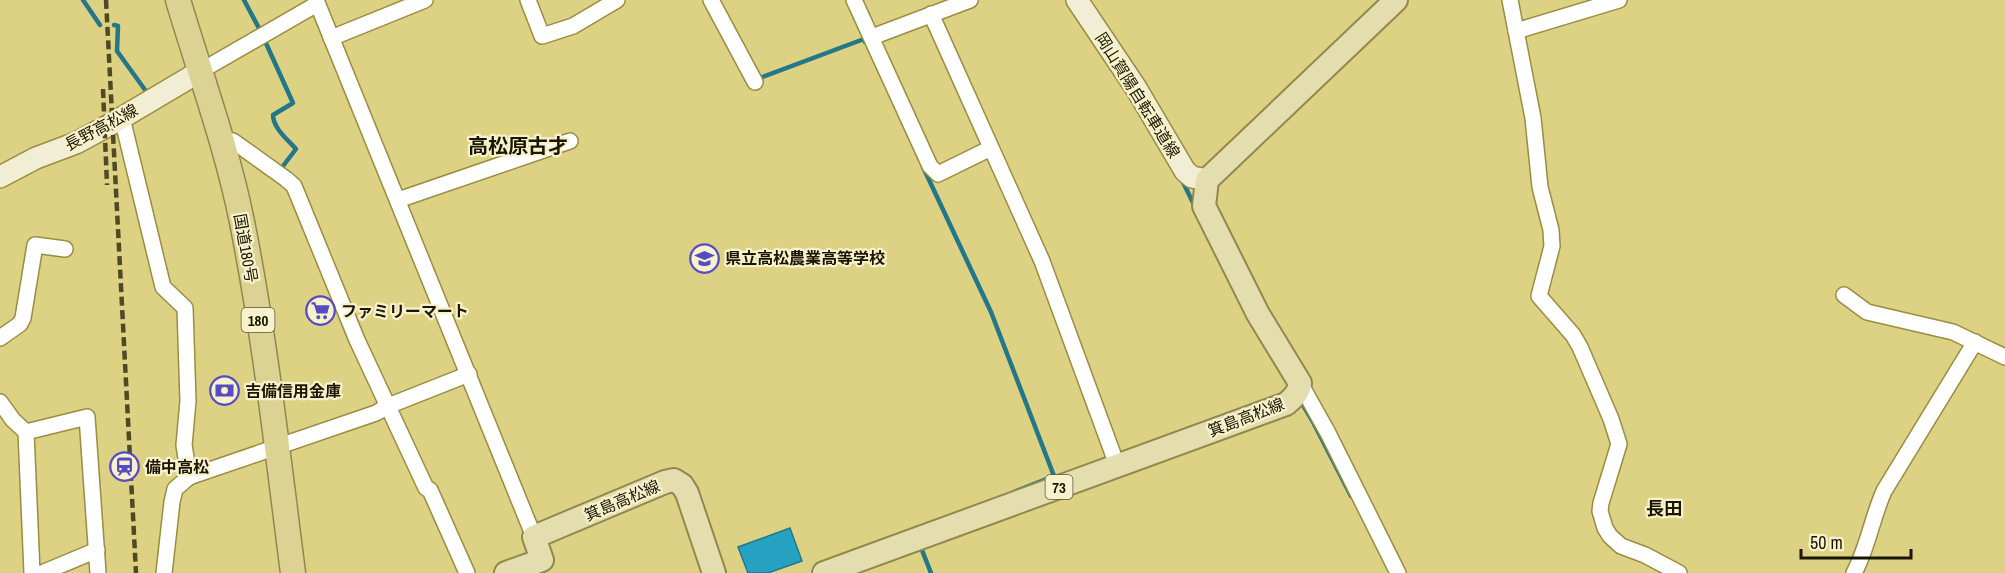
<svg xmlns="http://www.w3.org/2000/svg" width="2005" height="573" viewBox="0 0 2005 573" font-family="'Archivo Narrow','Noto Sans JP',sans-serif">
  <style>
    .water { fill: #26a1c2; stroke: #237788; stroke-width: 1.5 }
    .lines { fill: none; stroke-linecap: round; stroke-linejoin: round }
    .stream { stroke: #237788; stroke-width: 4.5 }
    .minor-casing { stroke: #998d40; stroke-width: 18 }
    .secondary-casing { stroke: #998d40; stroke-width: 24 }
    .primary-casing { stroke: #92884e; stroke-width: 26 }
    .trunk-casing { stroke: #92884e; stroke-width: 27 }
    .minor { stroke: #fff; stroke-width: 15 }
    .secondary { stroke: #f2eed6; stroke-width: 21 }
    .primary { stroke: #e4ddae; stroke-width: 22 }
    .trunk { stroke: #dbd293; stroke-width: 24 }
    .rail { stroke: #504a24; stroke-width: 4.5; stroke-dasharray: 9 4.5; stroke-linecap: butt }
    .labels { text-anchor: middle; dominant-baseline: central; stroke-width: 4.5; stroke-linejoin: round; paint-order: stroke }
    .shield { fill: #f7f2cc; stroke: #5d583d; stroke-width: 1.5 }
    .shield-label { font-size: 15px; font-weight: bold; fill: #1b1600 }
    .street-label { font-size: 16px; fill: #1b1600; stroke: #f7f2cc }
    .poi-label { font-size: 16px; font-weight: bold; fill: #1b1600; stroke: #f7f2cc; text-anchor: start }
    .neighbourhood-label { font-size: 18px; font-weight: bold; fill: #1b1600; stroke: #f7f2cc }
    .quarter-label { font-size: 20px; font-weight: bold; fill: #1b1600; stroke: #f7f2cc }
  </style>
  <rect width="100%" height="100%" fill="#ddd284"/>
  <!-- water -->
  <polygon class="water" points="790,528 802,561 768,573 748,573 738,547"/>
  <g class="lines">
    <!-- stream -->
    <g class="stream">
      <polyline points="83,0 100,25"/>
      <polyline points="244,0 261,32"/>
      <polyline points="114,25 118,26 117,51 148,94"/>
      <path d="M265,41L293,103L273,115C273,128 288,140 296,149L280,170"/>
      <polyline points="757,79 864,39 865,42"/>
      <polyline points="923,167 991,312 1054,476 1014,492"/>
      <polyline points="1181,178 1196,209"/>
      <polyline points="1300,400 1313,422 1351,496"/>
      <polyline points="920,545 931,573"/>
    </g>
    <defs>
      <g id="minor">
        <polyline points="316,0 534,537"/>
        <polyline points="528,0 542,36 573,26 617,0"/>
        <polyline points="711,0 755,82"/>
        <polyline points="854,0 930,166 938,174 991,148"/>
        <polyline points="1510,0 1533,118 1540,187 1551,230 1552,246 1539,296 1573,335 1580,347 1611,419 1619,444 1601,503 1600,511 1605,528 1610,536 1621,546 1645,555 1679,573"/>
        <polyline points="931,14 1042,261 1117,465"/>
        <polyline points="1516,31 1619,0"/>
        <polyline points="872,37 970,0"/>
        <polyline points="331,38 425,0"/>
        <polyline points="199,72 317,4"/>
        <polyline points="122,118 163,287 185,308 188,401 184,445 189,477 175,489 172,502 164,573"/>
        <polyline points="222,140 233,141 286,179 294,186 357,340 426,488 430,490 467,573"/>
        <polyline points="398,200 570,141"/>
        <polyline points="1844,295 1867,312 1953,332 2005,357"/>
        <polyline points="0,338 20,324 23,318 35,245 65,249"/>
        <polyline points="1300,383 1328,433 1398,573"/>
        <polyline points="0,402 13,420 26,432"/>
        <polyline points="189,477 376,413 388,406 469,374"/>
        <polyline points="32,573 26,432 87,417 98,573"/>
        <polyline points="42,573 97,550"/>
        <path d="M1854,573C1868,547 1872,518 1884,491L1975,342"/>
      </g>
      <g id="secondary">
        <polyline points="1077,0 1136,88 1185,171 1192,177 1207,180"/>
        <polyline points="0,177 36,158 76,143 113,123 199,72"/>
      </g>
      <g id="primary">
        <polyline points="506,573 542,560 534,537 665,482 674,480 682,485 687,493 714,573"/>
        <path d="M824,573L1286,404C1293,398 1299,393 1300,383L1258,314L1204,206L1207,180L1396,0"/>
      </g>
      <path id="trunk" d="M178,0C200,74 227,147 242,222C265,337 278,457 293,573"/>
    </defs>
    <!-- minor casing -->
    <use href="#minor" class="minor-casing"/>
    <!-- secondary casing -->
    <use href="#secondary" class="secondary-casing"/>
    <!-- primary casing -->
    <use href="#primary" class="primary-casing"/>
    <!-- trunk casing -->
    <use href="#trunk" class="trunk-casing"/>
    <!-- minor -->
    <use href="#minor" class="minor"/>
    <!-- secondary -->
    <use href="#secondary" class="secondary"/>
    <!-- primary -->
    <use href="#primary" class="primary"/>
    <!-- trunk -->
    <use href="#trunk" class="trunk"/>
    <!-- rail -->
    <g class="rail">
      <polyline points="106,0 136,573"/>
      <polyline points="103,89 107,185"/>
    </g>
  </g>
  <!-- icons -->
  <defs>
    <symbol id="school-ring" viewBox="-11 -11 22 22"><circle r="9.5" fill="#f7f2cc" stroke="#554cc4" stroke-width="1.5"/><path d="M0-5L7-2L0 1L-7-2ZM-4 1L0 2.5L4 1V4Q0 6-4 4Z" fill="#554cc4"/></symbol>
    <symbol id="supermarket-ring" viewBox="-11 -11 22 22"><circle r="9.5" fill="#f7f2cc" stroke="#554cc4" stroke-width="1.5"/><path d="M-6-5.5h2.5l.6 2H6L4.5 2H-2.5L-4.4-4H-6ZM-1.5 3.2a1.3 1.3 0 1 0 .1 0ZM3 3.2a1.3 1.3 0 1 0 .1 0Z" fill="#554cc4"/></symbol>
    <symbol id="bank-ring" viewBox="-11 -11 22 22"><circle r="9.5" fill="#f7f2cc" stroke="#554cc4" stroke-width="1.5"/><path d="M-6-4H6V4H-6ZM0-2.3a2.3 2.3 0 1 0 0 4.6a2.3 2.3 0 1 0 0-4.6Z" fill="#554cc4"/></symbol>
    <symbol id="station-ring" viewBox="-11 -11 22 22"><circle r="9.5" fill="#f7f2cc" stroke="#554cc4" stroke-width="1.5"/><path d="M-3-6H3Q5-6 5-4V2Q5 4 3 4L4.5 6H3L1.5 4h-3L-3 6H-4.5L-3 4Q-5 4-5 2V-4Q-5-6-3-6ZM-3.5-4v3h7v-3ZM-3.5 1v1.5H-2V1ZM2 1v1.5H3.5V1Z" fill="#554cc4"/></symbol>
  </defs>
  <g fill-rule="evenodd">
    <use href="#school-ring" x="688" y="242" width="33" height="33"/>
    <use href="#supermarket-ring" x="304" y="294" width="33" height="33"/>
    <use href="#bank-ring" x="208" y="374" width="33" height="33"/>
    <use href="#station-ring" x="108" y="450" width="33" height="33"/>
  </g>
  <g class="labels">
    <!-- shield labels -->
    <g class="shield">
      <rect x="241.5" y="308" width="33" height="24" rx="4.5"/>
      <rect x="1045.5" y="475" width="27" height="24" rx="4.5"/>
    </g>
    <g class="shield-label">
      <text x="258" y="320">180</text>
      <text x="1059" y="487">73</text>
    </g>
    <!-- street labels -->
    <g class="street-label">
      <text transform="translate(1138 95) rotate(58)">岡山賀陽自転車道線</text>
      <text transform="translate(101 127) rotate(-28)">長野高松線</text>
      <text transform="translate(246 248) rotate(80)">国道180号</text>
      <text transform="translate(1246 417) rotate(-21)">箕島高松線</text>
      <text transform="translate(622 500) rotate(-23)">箕島高松線</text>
    </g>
    <!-- poi labels -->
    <g class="poi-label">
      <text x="725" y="258">県立高松農業高等学校</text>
      <text x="341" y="311">ファミリーマート</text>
      <text x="245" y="391">吉備信用金庫</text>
      <text x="145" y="467">備中高松</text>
    </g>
    <!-- neighbourhood labels -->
    <g class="neighbourhood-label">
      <text x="1664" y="508">長田</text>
    </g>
    <!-- quarter labels -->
    <g class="quarter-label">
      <text x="518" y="145">高松原古才</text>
    </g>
  </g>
  <!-- scale -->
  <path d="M1801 549v9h110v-9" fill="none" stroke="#1b1600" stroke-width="3"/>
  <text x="1810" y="549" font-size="18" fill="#1b1600" stroke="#f7f2cc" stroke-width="4.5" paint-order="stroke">50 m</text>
</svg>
